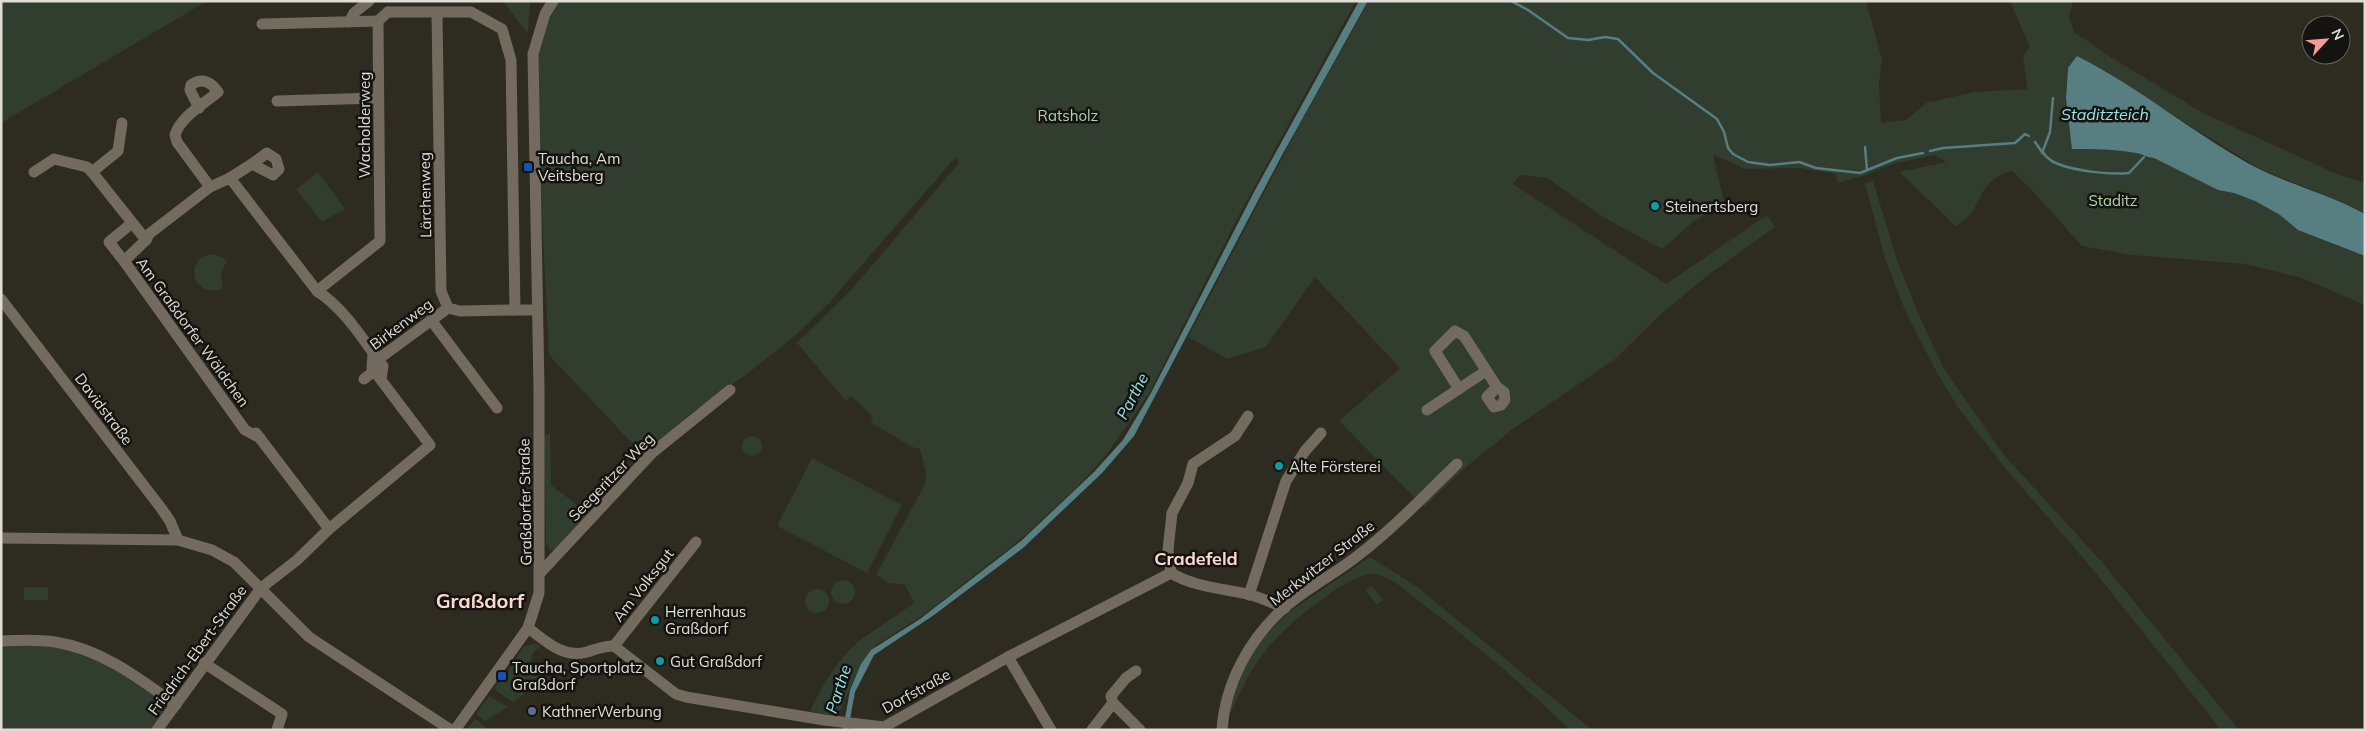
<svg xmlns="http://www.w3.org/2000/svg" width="2366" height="731" viewBox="0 0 2366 731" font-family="Mulish,sans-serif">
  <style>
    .green { fill: #313d2f }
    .water { fill: #577f82 }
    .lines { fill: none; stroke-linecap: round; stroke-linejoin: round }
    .stream { stroke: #577f82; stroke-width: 2.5 }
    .minor { stroke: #736a60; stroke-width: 11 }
    .transit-dot { fill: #1a4fb4; stroke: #15130f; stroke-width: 2 }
    .culture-dot { fill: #0f9aa8; stroke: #15130f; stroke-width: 2 }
    .service-dot { fill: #5c6f8a; stroke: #15130f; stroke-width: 2 }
    .labels { text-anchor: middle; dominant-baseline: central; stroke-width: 5; stroke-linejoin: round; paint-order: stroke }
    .park-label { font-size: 15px; fill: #add5a9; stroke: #15130f }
    .street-label { font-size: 15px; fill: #e0ddd7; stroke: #15130f }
    .poi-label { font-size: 15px; fill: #e0ddd7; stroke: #15130f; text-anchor: start }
    .water-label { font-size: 16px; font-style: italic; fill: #98e2e8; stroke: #15130f }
    .quarter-label { font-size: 18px; font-weight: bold; fill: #fcd8d5; stroke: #15130f }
    .district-label { font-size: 20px; font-weight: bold; fill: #fcd8d5; stroke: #15130f }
  </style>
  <rect width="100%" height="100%" fill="#2e2b21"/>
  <!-- green -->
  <g class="green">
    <polygon points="1,1 207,1 1,123"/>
    <polygon points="502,1 530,1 528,34 506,5"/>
    <path d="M559,1H1356L1239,215L1150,392L1107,454L1084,480L1026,535L925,614L876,645L857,672L841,709L829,715L810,711C822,686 837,659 859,641C877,628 896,616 914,603L905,585L888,583L876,575L925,484L926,473L920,449L912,447L870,422L873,417L851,396L846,401L797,343L852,289L959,163L955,158L829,303L797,334L746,375L694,411L644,456L549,355L538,139L537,67L539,49L550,17Z"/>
    <path d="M1369,1H1866L1882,60L1879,84L1881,123L1906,120L1926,103L1974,92L2027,89L2023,56L2030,47L2010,1H2073L2069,17L2074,32L2112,58L2205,114L2337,174L2365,183V214L2344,203L2260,169L2142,96L2106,71L2068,68L2066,97L2109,149L2139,153L2144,157L2154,158L2218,190L2234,193L2255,201L2280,215L2298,230L2365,256V305L2302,278L2245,264L2131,255L2082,246L2030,188L2012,171C1974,180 1985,211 1956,226L1899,172L1946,162L1935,155L1892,164L1868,174L1838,183L1835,174L1800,168L1744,169L1713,154L1724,202L1693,222L1662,249L1603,217L1547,178L1520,175L1513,184L1666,284L1767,215L1775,227L1707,276L1659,316L1614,360L1514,428L1466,467L1424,507L1339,421L1400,368L1315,277L1266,347L1227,359L1188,337L1300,124Z"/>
    <polygon points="318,172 345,209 322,222 296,189"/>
    <polygon points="1873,181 1898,263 1919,315 1943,367 2004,455 2101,561 2239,730 2221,730 2095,572 2002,464 1959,409 1936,371 1906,313 1885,259 1865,183"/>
    <path d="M211,254L222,257L227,261L221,273L223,288C195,301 181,261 211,254Z"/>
    <polygon points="550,433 551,485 589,514 555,551 549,549 546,541 544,437"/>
    <circle cx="752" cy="446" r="10"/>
    <polygon points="812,458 902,505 867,573 777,526"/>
    <path d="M1370,557L1416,586L1592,730H1570C1523,685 1475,643 1423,604C1409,594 1392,576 1374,574C1350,571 1282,629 1267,649C1249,671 1237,699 1225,725L1236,679L1260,641L1289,612Z"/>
    <circle cx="843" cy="592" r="12"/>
    <polygon points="1372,586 1383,600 1377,605 1365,590"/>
    <rect x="24" y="587" width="24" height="13"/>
    <circle cx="817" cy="601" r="12"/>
    <polygon points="535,643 541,646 532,654 531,663 539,673 547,678 513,702 494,689 502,678 504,679 523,647"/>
    <polygon points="31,644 70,650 120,670 169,704 151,730 1,730 1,645"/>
    <polygon points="489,696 508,707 485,721 476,714"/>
    <polygon points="475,719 486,727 482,730 466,730"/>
  </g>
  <!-- water -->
  <g class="water">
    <polygon points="1359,1 1368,1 1281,157 1134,436 1102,473 1023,548 934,615 874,655 855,692 848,730 843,730 850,690 861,664 871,650 920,619 1021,541 1094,472 1123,440 1151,393 1254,192"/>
    <path d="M2077,56C2141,88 2196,136 2259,169C2294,186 2331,195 2365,214V256L2298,230L2280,215L2255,201L2234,193L2218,190L2154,158C2147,158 2143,154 2136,153C2115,149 2093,149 2072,149L2066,98L2068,68Z"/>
  </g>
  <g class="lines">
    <!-- stream -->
    <g class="stream">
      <polyline points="1511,1 1528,10 1568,38 1588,40 1605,37 1618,39 1653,73 1717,119 1724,132 1728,148 1733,154 1748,162 1770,165 1799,162 1816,168 1860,173 1897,158 1923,153"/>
      <path d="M2035,142C2040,150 2048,161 2058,164C2076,171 2110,175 2129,173L2144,157"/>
      <polyline points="1865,147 1867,170"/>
      <polyline points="1930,151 1943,148 2015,143 2025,134 2029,136"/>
      <polyline points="2042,153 2050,132 2053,98"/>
    </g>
    <!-- minor -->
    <g class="minor">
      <polyline points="388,12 471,12 502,29 511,60 515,310 536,310"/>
      <polyline points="437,13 441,291 448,308"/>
      <polyline points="349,22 354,13 369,1"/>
      <polyline points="262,24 378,21"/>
      <polyline points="277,101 378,98"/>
      <path d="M199,108L190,90L191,85C202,77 211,82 218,92C204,104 181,116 175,135L177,142L210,187"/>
      <polyline points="34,172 54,159 87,167 92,172 146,240"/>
      <polyline points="92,172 118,151 122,123"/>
      <polyline points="230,178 252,164 273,175 279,169 276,159 267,153 252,164"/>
      <polyline points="124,261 109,242 132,223"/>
      <polyline points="317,291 380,241 378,21 388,12"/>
      <polyline points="1,299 161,508 170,521 178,540"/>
      <polyline points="448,308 460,311 515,310"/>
      <polyline points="431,320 497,408"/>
      <polyline points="373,363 448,308"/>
      <polyline points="364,379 374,371"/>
      <polyline points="1459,389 1435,351 1455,331 1464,336 1497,387 1504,392 1505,400 1501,405 1494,407 1487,397 1497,387"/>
      <polyline points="1427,410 1486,371"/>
      <polyline points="256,433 329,529"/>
      <path d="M260,438L245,430L124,261L146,240L149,234L210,187L230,178L317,291C345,309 363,340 383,366L381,379"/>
      <polyline points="1,538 178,540 212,550 234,562 309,637 451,730"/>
      <polyline points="541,572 652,453 730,390"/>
      <polyline points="1171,573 1168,550 1172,513 1188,483 1193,464 1235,436 1248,416"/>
      <path d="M1171,573C1194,587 1221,588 1247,594C1260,597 1272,603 1285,608"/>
      <polyline points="1249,595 1286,481 1305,451 1321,433"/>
      <path d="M528,628C546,641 563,659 587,652C597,649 603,646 614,646L676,694L686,697L824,720L884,727L1008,657L1171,573"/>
      <path d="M1,641C19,640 37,639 55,642C101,649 139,678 176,705"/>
      <polyline points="614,646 696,542"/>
      <polyline points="1008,657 1051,730"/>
      <polyline points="204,663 282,714 277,730"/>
      <polyline points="1136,671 1126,678 1111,696 1113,703 1140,730"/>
      <polyline points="157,730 261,588 297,560 329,529 430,445 372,368 373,354"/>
      <polyline points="455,730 528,628 539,593 539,389 533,54 545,14 553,1"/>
      <polyline points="1092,730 1113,703"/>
      <path d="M1222,730C1225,683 1250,638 1285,607C1307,588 1333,575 1356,557C1393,529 1424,496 1457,464"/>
    </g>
  </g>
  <!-- markers -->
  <g class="transit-dot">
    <rect x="523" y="162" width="10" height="10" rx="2.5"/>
    <rect x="497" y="671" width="10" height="10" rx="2.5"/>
  </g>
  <g class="culture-dot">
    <circle cx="1655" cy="206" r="5"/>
    <circle cx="1279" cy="466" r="5"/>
    <circle cx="655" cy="620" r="5"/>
    <circle cx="660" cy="661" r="5"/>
  </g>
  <circle class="service-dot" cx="532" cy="711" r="5"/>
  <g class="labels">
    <!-- park labels -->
    <g class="park-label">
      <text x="1068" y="115">Ratsholz</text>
      <text x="2113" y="200">Staditz</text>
    </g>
    <!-- street labels -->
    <g class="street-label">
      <text transform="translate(364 125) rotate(-90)">Wacholderweg</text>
      <text transform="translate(425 195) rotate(-91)">Lärchenweg</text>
      <text transform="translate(401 324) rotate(-37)">Birkenweg</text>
      <text transform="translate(193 332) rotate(54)">Am Graßdorfer Wäldchen</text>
      <text transform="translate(104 409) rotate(53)">Davidstraße</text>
      <text transform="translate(611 477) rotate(-46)">Seegeritzer Weg</text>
      <text transform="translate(525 502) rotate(-91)">Graßdorfer Straße</text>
      <text transform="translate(1322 563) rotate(-38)">Merkwitzer Straße</text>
      <text transform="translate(643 585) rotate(-52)">Am Volksgut</text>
      <text transform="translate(197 650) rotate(-54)">Friedrich-Ebert-Straße</text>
      <text transform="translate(916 691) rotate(-29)">Dorfstraße</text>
    </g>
    <!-- poi labels -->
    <g class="poi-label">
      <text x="538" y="158">Taucha, Am<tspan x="538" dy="17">Veitsberg</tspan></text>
      <text x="1665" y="206">Steinertsberg</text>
      <text x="1289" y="466">Alte Försterei</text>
      <text x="665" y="611">Herrenhaus<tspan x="665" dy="17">Graßdorf</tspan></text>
      <text x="670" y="661">Gut Graßdorf</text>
      <text x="512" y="667">Taucha, Sportplatz<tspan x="512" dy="17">Graßdorf</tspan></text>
      <text x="542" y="711">KathnerWerbung</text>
    </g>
    <!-- water labels -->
    <g class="water-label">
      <text x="2105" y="114">Staditzteich</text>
      <text transform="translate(1132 396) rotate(-62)">Parthe</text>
      <text transform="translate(838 689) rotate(-72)">Parthe</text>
    </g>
    <!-- quarter labels -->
    <g class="quarter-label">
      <text x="1196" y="558">Cradefeld</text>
    </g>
    <!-- district labels -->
    <g class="district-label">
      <text x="480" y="600">Graßdorf</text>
    </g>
  </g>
  <!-- border -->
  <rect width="2366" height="731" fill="none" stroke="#e0ddd7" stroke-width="5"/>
  <!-- north arrow -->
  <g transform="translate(2326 40) rotate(64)"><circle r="24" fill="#15130f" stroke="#66645f"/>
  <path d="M0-4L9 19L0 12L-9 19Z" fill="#f59c95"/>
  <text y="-8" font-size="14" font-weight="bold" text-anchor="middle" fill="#e0ddd7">N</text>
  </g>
</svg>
